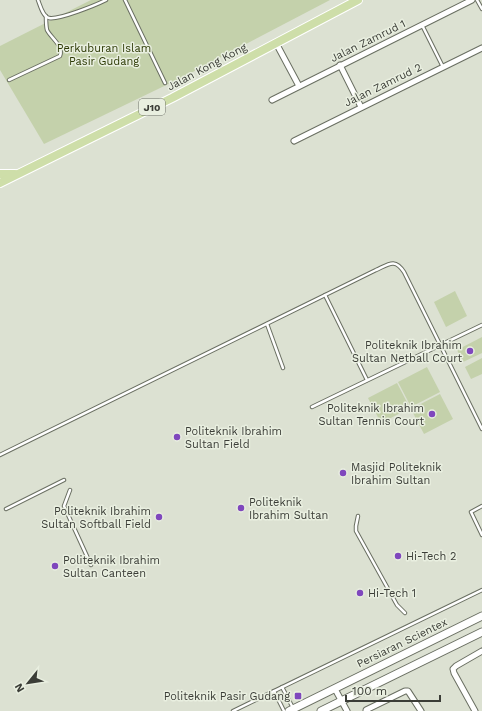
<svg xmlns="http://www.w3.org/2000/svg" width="482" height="711" viewBox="0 0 482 711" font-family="'Work Sans',sans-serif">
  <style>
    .green { fill: #c4d1ab }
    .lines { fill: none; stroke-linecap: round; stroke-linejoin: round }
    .lane-casing { stroke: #6a6f62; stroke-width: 4.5 }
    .street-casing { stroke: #6a6f62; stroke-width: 7 }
    .secondary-casing { stroke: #6a6f62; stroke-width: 9 }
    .primary-casing { stroke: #fff; stroke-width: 10 }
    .lane { stroke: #fff; stroke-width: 2.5 }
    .street { stroke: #fff; stroke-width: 5 }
    .secondary { stroke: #fff; stroke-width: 7 }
    .primary { stroke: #cedea9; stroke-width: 8 }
    .poi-dot { fill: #7f47bd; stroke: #e9efe0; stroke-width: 1.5 }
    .labels { text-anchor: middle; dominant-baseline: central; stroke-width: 3; stroke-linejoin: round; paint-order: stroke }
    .shield { fill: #e9efe0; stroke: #6f726a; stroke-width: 1 }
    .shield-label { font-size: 10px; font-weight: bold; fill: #3b3d37 }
    .street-label { font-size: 11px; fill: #3b3d37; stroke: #e9efe0 }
    .park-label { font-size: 11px; fill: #2e3b06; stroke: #e9efe0 }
    .poi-label { font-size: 11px; fill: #3b3d37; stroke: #e9efe0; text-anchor: start }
  </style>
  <rect width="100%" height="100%" fill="#dce1d2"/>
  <!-- green -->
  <g class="green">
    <polygon points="91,0 330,0 185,76 44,144 0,70 0,46"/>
    <polygon points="455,291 467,316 446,327 434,302"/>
    <polygon points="482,337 482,353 463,362 457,350"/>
    <polygon points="482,358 482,374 471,379 465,367"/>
    <polygon points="427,367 440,392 411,407 398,382"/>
    <polygon points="397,383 410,408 381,423 368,398"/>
    <polygon points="440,394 453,419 424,434 411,409"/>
  </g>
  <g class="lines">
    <defs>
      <g id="lane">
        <path d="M38,0C40,5 43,17 49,18C59,20 96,5 106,0"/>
        <polyline points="125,0 165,83"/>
        <polyline points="477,0 482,9"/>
        <polyline points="422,25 443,67"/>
        <path d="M9,80L60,56C64,46 51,38 47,30C46,26 46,20 46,16"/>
        <polyline points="325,295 367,380"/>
        <polyline points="267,324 283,368"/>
        <polyline points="312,407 482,325"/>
        <path d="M0,455L376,270C389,264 395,258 404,272L482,429"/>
        <polyline points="70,490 64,506 91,565"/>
        <polyline points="482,506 471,512 482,535"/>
        <polyline points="6,509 64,480"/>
        <polyline points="358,516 356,526 356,531 397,605 405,613"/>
        <polyline points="282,687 293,708"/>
        <polyline points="274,691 284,711"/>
        <polyline points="233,711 482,590"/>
      </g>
      <g id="street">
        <polyline points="276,43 299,86"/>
        <polyline points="340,65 361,107"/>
        <polyline points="272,100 472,0"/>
        <polyline points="294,141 409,84 482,48"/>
        <polyline points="335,689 347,711"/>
        <polyline points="366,711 366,710 405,691 408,691 421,711"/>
        <polyline points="475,711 454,673 453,669 456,666 482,651"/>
      </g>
      <g id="secondary">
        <polyline points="289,711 482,616"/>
        <polyline points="321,711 482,632"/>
      </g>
      <g id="primary">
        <polyline points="0,174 15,174"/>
        <polyline points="0,183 172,98 358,0"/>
      </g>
    </defs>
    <!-- lane casing -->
    <use href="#lane" class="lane-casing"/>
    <!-- street casing -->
    <use href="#street" class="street-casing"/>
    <!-- secondary casing -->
    <use href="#secondary" class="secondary-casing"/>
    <!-- primary casing -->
    <use href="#primary" class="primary-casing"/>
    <!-- lane -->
    <use href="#lane" class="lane"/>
    <!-- street -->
    <use href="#street" class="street"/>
    <!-- secondary -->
    <use href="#secondary" class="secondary"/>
    <!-- primary -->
    <use href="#primary" class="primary"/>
  </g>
  <!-- markers -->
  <g class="poi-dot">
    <circle cx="470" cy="351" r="4"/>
    <circle cx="432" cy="414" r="4"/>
    <circle cx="177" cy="437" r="4"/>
    <circle cx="343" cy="473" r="4"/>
    <circle cx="241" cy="508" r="4"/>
    <circle cx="159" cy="517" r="4"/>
    <circle cx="398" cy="556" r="4"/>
    <circle cx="55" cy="566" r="4"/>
    <circle cx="360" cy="593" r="4"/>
    <rect x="294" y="692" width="8" height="8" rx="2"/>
  </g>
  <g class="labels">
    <!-- shield labels -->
    <rect class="shield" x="139" y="99" width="26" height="16" rx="3"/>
    <g class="shield-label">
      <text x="152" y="107">J10</text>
    </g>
    <!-- street labels -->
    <g class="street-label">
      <text transform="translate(368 41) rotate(-26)">Jalan Zamrud 1</text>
      <text transform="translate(207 67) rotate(-28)">Jalan Kong Kong</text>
      <text transform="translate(383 85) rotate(-26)">Jalan Zamrud 2</text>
      <text transform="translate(402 643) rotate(-26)">Persiaran Scientex</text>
    </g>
    <!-- park labels -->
    <g class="park-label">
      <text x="104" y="48">Perkuburan Islam<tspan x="104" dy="13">Pasir Gudang</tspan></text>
    </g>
    <!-- poi labels -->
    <g class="poi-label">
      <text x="462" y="345" text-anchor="end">Politeknik Ibrahim<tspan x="462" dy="13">Sultan Netball Court</tspan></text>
      <text x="424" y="408" text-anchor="end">Politeknik Ibrahim<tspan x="424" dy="13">Sultan Tennis Court</tspan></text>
      <text x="185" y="431">Politeknik Ibrahim<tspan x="185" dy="13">Sultan Field</tspan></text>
      <text x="351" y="467">Masjid Politeknik<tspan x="351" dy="13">Ibrahim Sultan</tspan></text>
      <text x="249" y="502">Politeknik<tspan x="249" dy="13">Ibrahim Sultan</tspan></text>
      <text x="151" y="511" text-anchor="end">Politeknik Ibrahim<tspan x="151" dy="13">Sultan Softball Field</tspan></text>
      <text x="406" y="556">Hi-Tech 2</text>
      <text x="63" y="560">Politeknik Ibrahim<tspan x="63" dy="13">Sultan Canteen</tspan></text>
      <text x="368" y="593">Hi-Tech 1</text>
      <text x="290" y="696" text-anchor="end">Politeknik Pasir Gudang</text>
    </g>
  </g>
  <!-- north arrow -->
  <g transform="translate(28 683) rotate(240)" stroke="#e9efe0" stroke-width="3" paint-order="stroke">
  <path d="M0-3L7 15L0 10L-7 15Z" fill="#3b3d37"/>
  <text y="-6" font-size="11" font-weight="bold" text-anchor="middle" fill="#3b3d37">N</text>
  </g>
  <!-- scale -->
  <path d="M346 695v6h94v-6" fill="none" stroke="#3b3d37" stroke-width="2"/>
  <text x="352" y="695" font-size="12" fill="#3b3d37" stroke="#e9efe0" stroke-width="3" paint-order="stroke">100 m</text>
</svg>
